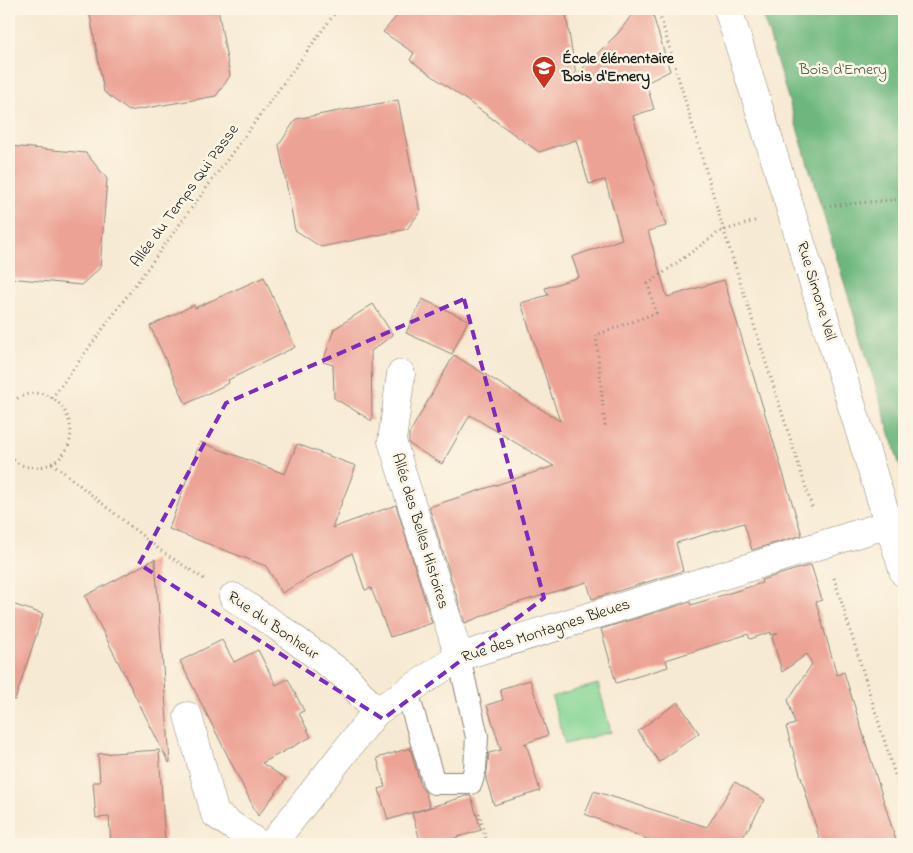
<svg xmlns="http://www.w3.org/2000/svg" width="913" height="853" viewBox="0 0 913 853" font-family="'Indie Flower',sans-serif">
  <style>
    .green { fill: #87d695; stroke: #527958 }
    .forest { fill: #6db77e; stroke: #446a4d }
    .building { fill: #eca294 }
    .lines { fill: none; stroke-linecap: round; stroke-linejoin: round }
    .lane-casing { stroke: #8a8378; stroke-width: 24 }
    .street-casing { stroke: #8a8378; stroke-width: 29 }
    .path { stroke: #8a8378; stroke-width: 3; stroke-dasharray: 1 4; stroke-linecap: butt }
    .lane { stroke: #fff; stroke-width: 22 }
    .street { stroke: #fff; stroke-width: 28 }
    .marked { fill: none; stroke: #7b2cbf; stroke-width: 4; stroke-dasharray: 10 6; stroke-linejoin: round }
    .labels { text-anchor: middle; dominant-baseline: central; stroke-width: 5; stroke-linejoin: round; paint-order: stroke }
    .poi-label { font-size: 16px; font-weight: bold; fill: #1c1c1c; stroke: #fcf5e5; text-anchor: start }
    .park-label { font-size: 16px; fill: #415d46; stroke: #fcf5e5 }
    .street-label { font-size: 16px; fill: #1c1c1c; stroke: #fcf5e5 }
  </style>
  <rect width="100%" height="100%" fill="#fcf5e5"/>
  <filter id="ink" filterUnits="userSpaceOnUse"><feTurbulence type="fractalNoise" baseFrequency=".02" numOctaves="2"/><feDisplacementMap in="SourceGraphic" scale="10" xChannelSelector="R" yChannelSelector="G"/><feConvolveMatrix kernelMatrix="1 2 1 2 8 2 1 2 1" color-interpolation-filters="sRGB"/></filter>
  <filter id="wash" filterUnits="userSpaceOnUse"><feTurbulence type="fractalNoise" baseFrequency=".0096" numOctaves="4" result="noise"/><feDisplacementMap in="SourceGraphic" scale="20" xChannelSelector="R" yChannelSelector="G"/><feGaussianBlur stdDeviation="1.12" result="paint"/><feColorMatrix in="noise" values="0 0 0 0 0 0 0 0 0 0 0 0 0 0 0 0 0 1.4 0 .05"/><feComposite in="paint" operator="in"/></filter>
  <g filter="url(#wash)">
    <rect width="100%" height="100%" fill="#f7ead3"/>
    <!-- green -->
    <polygon class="green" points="598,684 611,732 565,744 552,697"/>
    <!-- forest -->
    <polygon class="forest" points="761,9 904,9 904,479"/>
    <g id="blocks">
      <!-- building -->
      <g class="building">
        <polygon points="89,9 218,9 230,76 216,96 129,111 104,92"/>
        <polygon points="403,9 565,9 576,75 620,31 636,9 651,9 670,71 646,83 654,109 633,116 666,226 648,231 667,297 724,280 802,535 752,550 744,523 676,543 683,571 592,599 587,582 510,605 465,623 429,507 554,466 470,415 442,464 409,444 409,434 454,355 560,421 521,303 548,295 545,288 579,277 572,257 622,239 605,180 589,184 576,140 539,152 410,60 414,53 383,32"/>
        <polygon points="398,100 420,212 407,229 321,247 295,230 279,145 296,119"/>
        <polygon points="9,146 86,153 107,179 100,268 81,285 9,278"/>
        <polygon points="264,277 295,347 228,380 229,383 186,404 150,326 194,305 195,308"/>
        <polygon points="422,299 468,320 452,354 406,333"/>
        <polygon points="373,304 393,335 371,351 372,421 334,398 333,365 323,362 334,329"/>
        <polygon points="200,442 285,474 297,444 356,466 332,528 396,505 432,623 390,637 371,588 365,590 352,553 282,593 266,566 169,529"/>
        <polygon points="155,559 170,762 169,763 85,596"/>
        <polygon points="811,565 822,600 816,602 837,675 844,672 897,844 821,844 786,727 795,724 788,700 812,664 807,654 782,672 772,637 778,633 771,635 771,632 750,639 748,634 666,660 668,667 616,683 601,629 690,602 691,605 762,583 761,580"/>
        <polygon points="9,603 43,614 15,700 9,699"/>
        <polygon points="222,640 234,662 258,650 276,685 288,679 304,711 299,713 311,737 262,763 286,779 258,816 180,661"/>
        <polygon points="530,680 548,735 524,744 526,743 540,791 494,805 486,779 489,753 501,750 487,705 503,700 500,689"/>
        <polygon points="678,702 699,733 659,762 638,731"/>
        <polygon points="410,748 421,787 425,792 430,807 388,820 379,789 385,787 377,758"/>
        <polygon points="159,750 165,843 111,844 109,817 96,818 93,782 100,782 98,754"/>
        <polygon points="735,782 765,800 739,844 659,844 585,814 594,791 707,827"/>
        <polygon points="466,796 471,796 481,830 455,838 456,844 421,844 412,813"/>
      </g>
    </g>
  </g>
  <g filter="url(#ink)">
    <use href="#blocks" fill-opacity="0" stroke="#8a8378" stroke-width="1"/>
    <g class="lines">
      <defs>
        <polyline id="lane" points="407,692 434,783 471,783 475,769 477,737 459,657"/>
        <g id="street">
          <polyline points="728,9 904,573"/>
          <polyline points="401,374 392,441 459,657"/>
          <polyline points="233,597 278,627 346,677 376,712"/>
          <polyline points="188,716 215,814 259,844"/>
          <polyline points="272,844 376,712 459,657 889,524"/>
        </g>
      </defs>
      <!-- lane casing -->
      <use href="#lane" class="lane-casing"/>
      <!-- street casing -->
      <use href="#street" class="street-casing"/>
      <!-- path -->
      <g class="path">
        <polyline points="658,9 724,231 813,510"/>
        <polyline points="825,206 904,199"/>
        <polyline points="52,398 338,9"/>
        <path d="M9,404C61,362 101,455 40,467C29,469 17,465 9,456"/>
        <polyline points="605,426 596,335 656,313 648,284 719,232 758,220"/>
        <polyline points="52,463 160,550 204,579"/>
        <polyline points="9,465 12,460"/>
        <polyline points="834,578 904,804"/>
        <polyline points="479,813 487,844"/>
      </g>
      <!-- lane -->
      <use href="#lane" class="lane"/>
      <!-- street -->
      <use href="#street" class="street"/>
    </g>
  </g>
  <!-- marked area -->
  <path class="marked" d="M464,299L544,598L383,719L139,564L226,403Z"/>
  <!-- icons -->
  <defs>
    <symbol id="school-pin" viewBox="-11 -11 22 30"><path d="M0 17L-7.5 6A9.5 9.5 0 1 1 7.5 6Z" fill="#c8321e" stroke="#fcf5e5"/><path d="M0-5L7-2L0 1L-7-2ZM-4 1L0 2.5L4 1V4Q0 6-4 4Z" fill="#fff"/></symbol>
  </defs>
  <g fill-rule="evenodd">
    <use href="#school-pin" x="530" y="54" width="28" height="38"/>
  </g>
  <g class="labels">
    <!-- poi labels -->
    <g class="poi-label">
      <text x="562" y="59">École élémentaire<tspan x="562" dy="18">Bois d'Emery</tspan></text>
    </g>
    <!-- park labels -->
    <g class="park-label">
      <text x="843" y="70">Bois d'Emery</text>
    </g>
    <!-- street labels -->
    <g class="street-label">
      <text transform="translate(185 196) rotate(-54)">Allée du Temps Qui Passe</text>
      <text transform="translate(816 291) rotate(73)">Rue Simone Veil</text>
      <text transform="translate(420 531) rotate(73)">Allée des Belles Histoires</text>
      <text transform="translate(273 626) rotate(35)">Rue du Bonheur</text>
      <text transform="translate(546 631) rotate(-18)">Rue des Montagnes Bleues</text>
    </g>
  </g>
  <!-- margin -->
  <rect width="913" height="853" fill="none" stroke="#fcf5e5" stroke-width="30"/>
</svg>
